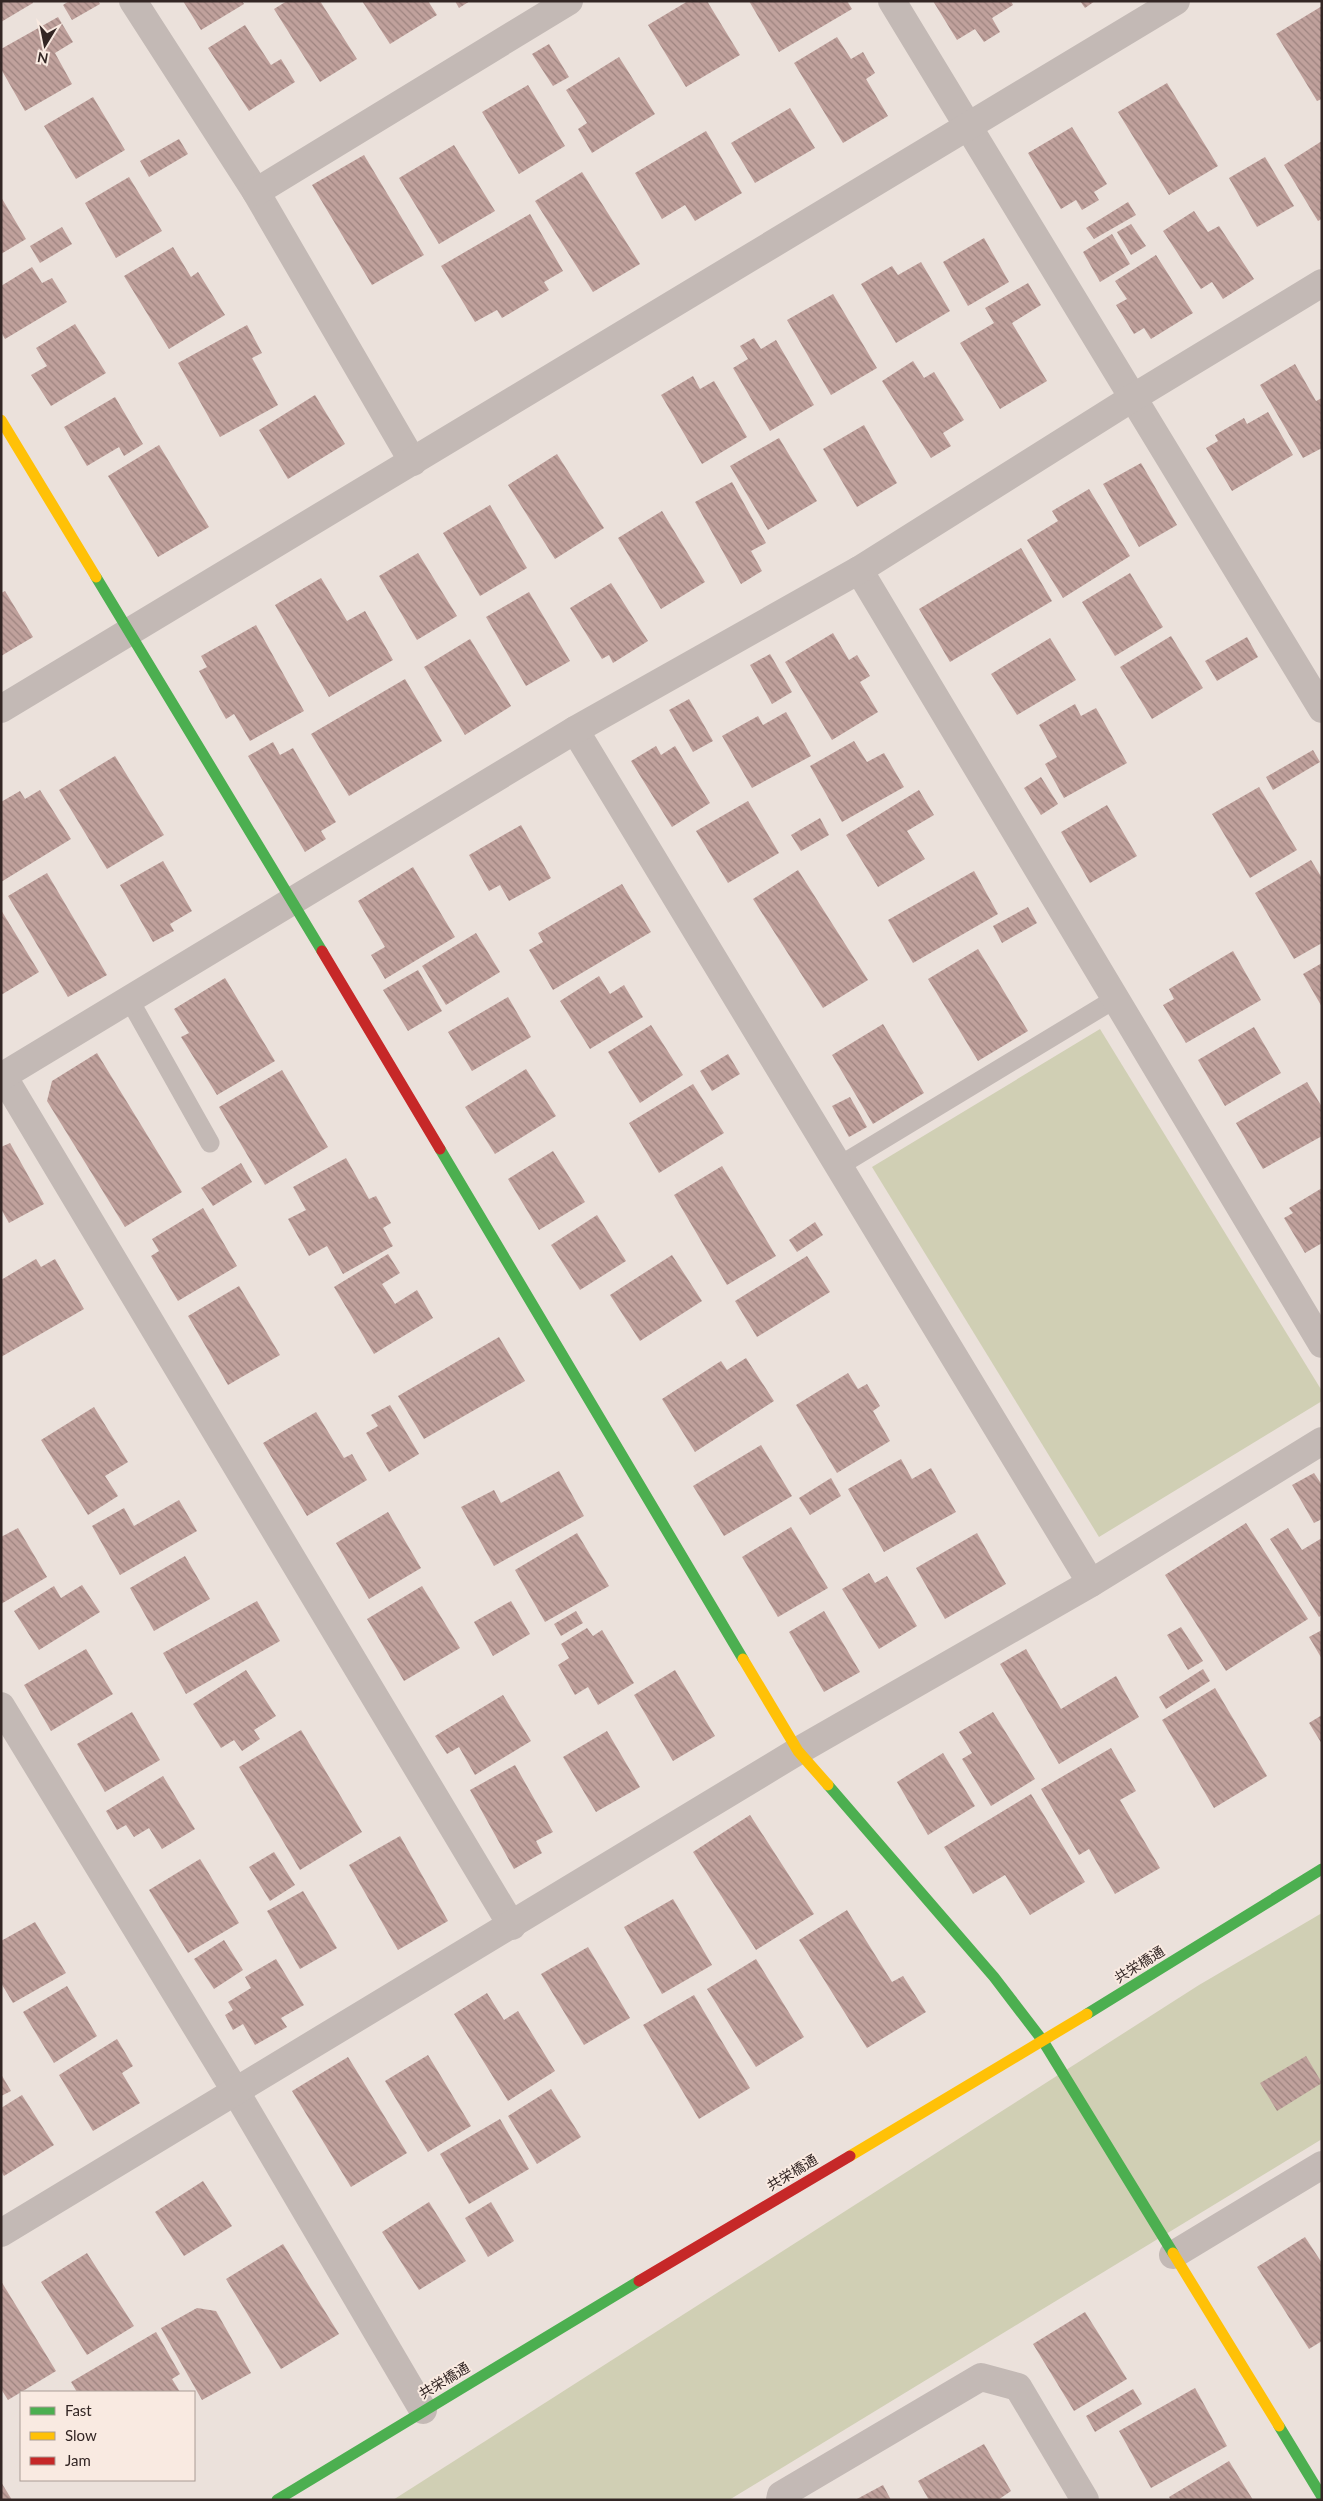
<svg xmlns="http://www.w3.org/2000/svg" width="1323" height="2501" viewBox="0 0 1323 2501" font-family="Lato,'Noto Sans JP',sans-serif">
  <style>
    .green { fill: #d0cfb4 }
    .building { fill: url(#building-back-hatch) }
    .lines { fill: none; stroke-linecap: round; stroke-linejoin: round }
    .lane { stroke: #c3b9b5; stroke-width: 19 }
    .street { stroke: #c3b9b5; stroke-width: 28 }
    .fast { stroke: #4caf50; stroke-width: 11 }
    .slow { stroke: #ffc107; stroke-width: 11 }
    .jam { stroke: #c62828; stroke-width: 11 }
    .labels { text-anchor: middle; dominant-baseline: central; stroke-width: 4; stroke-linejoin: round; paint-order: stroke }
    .street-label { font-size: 14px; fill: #332624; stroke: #f9eae1 }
  </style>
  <defs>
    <pattern id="building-back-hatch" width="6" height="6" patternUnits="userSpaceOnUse" patternTransform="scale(1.25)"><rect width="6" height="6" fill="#c0a19c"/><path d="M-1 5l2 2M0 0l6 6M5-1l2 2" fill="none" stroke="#9d837f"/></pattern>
  </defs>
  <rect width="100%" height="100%" fill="#ebe1db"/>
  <!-- green -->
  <g class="green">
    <polygon points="1100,1029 1322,1391 1322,1401 1099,1537 872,1167"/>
    <polygon points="1322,1913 1322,2139 729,2500 393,2500 1199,1985"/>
  </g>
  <!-- building -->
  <g class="building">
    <polygon points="1,1 32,1 33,3 1,22"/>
    <polygon points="69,1 98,1 100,4 72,20 63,5"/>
    <polygon points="183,1 242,1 244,4 201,30"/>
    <polygon points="287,1 320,1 357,59 320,82 274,9"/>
    <polygon points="362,1 428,1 437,15 390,44"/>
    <polygon points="455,1 470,1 459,8"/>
    <polygon points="688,1 707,1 740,55 686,87 648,25"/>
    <polygon points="749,1 847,1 852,9 779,52"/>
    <polygon points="933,1 1011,1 1013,5 992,18 1000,32 984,42 975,29 957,40"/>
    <polygon points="1080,1 1095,1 1085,8"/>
    <polygon points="1322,6 1322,99 1317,101 1276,34"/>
    <polygon points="58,17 73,42 55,53 72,84 25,111 1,69 1,49"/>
    <polygon points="245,25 271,65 281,59 295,82 249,111 208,48"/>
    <polygon points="837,37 851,59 863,52 875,73 866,79 888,116 843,143 794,63"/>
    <polygon points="549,44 569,77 553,86 532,54"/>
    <polygon points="619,57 655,114 592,153 578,129 587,123 566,90"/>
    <polygon points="1167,83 1218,166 1169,195 1118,112"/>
    <polygon points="528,85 565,146 519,174 482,112"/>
    <polygon points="93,97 125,150 76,179 44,126"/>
    <polygon points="790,108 815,148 755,183 731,143"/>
    <polygon points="1072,127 1107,184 1094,192 1099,200 1082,210 1076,200 1061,209 1028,153"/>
    <polygon points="706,131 742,193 695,221 685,205 662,219 635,173"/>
    <polygon points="179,139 188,154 149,177 140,161"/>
    <polygon points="1322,141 1322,219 1318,221 1284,165"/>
    <polygon points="454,145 495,211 439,244 399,178"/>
    <polygon points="364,155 424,255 372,285 312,185"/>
    <polygon points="1265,157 1294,206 1257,227 1229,178"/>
    <polygon points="582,172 640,264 593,292 535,201"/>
    <polygon points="129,177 162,231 116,258 85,203"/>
    <polygon points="1,197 26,239 1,254"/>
    <polygon points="1128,202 1136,215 1094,239 1086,228"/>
    <polygon points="1194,211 1208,232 1219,226 1254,279 1223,299 1212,282 1201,289 1163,231"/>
    <polygon points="530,214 563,271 544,282 549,290 502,318 497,310 475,322 441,266"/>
    <polygon points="1131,224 1146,246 1131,255 1117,232"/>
    <polygon points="62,227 72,244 40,263 30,246"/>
    <polygon points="1112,234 1130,264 1100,282 1083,252"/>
    <polygon points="984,238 1009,282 968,306 943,262"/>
    <polygon points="173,247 191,277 198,272 225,315 169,349 124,276"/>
    <polygon points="1156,255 1193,313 1151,339 1144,328 1134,334 1116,305 1127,299 1115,281"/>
    <polygon points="921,262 950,311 896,343 861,284 892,266 898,275"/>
    <polygon points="32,267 42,283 52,278 67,302 5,339 1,332 1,286"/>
    <polygon points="1028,283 1041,305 1012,323 1047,381 1000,409 960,343 994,323 985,308"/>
    <polygon points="833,294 877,368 831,395 787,320"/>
    <polygon points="75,324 106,373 51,406 31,375 47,366 36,348"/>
    <polygon points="247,325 262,353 252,358 278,405 220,437 178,363"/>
    <polygon points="754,338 761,349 776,340 814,405 770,431 733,368 748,359 740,346"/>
    <polygon points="913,361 924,378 934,372 964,420 943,433 951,446 931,458 882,381"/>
    <polygon points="1295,364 1316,401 1322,398 1322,448 1303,458 1260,385"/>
    <polygon points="693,376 700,389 714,381 747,437 702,464 661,395"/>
    <polygon points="315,395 345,444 288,479 259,430"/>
    <polygon points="115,397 143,444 124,456 119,447 87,466 64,427"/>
    <polygon points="1268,412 1293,455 1232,491 1206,448 1218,441 1215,435 1244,418 1247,424"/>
    <polygon points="864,425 897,483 857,507 823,449"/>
    <polygon points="779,438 817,501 768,530 730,466"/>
    <polygon points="159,445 209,527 158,557 108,476"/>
    <polygon points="557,454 604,528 555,559 508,485"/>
    <polygon points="1141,463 1177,525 1139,547 1103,484"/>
    <polygon points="732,482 766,543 751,551 762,571 741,584 695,502"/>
    <polygon points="1089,489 1130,556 1063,598 1027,540 1058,521 1052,511"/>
    <polygon points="490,505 527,568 480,596 443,533"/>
    <polygon points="662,511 705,582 661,609 618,538"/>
    <polygon points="1021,548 1052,601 950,662 919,609"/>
    <polygon points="418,553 457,616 417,640 379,576"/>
    <polygon points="1130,573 1163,627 1115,656 1082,602"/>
    <polygon points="321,578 347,621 365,611 393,660 329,697 275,605"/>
    <polygon points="611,583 648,641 613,663 609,655 602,659 570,608"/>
    <polygon points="5,591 33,637 1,656 1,593"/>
    <polygon points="529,592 570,661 526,686 486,617"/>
    <polygon points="256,625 304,711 250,741 234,714 226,719 199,671 207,667 201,656"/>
    <polygon points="833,633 849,660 857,655 870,676 860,682 878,712 832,740 785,662"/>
    <polygon points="1171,636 1203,688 1152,719 1120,667"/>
    <polygon points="1247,637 1258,657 1217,681 1205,661"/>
    <polygon points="1050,638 1076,680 1017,715 991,674"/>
    <polygon points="470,639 511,706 465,735 424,667"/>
    <polygon points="770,654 792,692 772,704 750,665"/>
    <polygon points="405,679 442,741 349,796 311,734"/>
    <polygon points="689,699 713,741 693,752 669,710"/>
    <polygon points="1075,704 1081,716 1096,708 1127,763 1064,798 1045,764 1057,757 1039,725"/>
    <polygon points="786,712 811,756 752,788 722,736 758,716 763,725"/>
    <polygon points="854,741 867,762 884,753 904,787 842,822 810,766"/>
    <polygon points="273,742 280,755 293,748 336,822 321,831 326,839 305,852 248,756"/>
    <polygon points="656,746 661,755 675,746 710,803 672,827 631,761"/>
    <polygon points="1313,750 1320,762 1273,790 1266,777"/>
    <polygon points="115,756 164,835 107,869 59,790"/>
    <polygon points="1041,777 1058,804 1041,815 1024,788"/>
    <polygon points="1259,787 1297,850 1250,878 1212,814"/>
    <polygon points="40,790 71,839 1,882 1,802 20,791 25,799"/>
    <polygon points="919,790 934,815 907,831 925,859 878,887 846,835"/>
    <polygon points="748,801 779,853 728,883 696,831"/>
    <polygon points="1107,805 1137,856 1090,883 1061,832"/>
    <polygon points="820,818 829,835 801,851 791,835"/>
    <polygon points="521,825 551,878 509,901 500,885 489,891 469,855"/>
    <polygon points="1311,860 1322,878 1322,943 1294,959 1255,893"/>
    <polygon points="163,861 192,911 170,924 174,931 153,942 120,885"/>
    <polygon points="413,867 455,937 385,979 371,955 385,947 358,901"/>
    <polygon points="798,870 868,980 823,1008 753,899"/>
    <polygon points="974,871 998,914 913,963 888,920"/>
    <polygon points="47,873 107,975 68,997 8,896"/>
    <polygon points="622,884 651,932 553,990 529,950 543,942 538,933"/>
    <polygon points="1028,907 1037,923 1002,943 993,926"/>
    <polygon points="1,910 39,972 1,995"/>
    <polygon points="476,933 500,972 446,1005 422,966"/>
    <polygon points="978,949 1028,1031 978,1061 928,979"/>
    <polygon points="1233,951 1261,1000 1186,1043 1163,1005 1174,999 1169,989"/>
    <polygon points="1322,963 1322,1007 1303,974"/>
    <polygon points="418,970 442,1011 408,1031 383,990"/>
    <polygon points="599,976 610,994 624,985 643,1017 590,1049 560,1001"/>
    <polygon points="225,978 275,1061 217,1095 181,1037 189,1033 174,1009"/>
    <polygon points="508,997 531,1037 472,1071 448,1032"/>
    <polygon points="883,1024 924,1093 873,1124 832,1055"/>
    <polygon points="651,1025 683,1075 640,1103 608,1052"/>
    <polygon points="1254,1027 1281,1073 1225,1106 1198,1060"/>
    <polygon points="97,1053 182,1192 125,1227 47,1101 52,1081"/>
    <polygon points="728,1054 740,1074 712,1091 700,1071"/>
    <polygon points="526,1069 556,1116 495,1154 465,1107"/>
    <polygon points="282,1070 328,1147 265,1185 219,1107"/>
    <polygon points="1307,1082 1322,1107 1322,1136 1263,1169 1236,1123"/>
    <polygon points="693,1084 724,1133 659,1173 629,1123"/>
    <polygon points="850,1097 867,1127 849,1137 832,1106"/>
    <polygon points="10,1143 44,1204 9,1223 1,1209 1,1147"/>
    <polygon points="553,1151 585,1202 539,1230 508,1179"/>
    <polygon points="346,1158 369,1199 376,1196 391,1223 383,1228 393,1246 343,1274 327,1246 309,1256 288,1219 306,1210 293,1187"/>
    <polygon points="241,1163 252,1182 213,1206 201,1188"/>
    <polygon points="722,1166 776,1256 727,1285 674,1195"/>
    <polygon points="1322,1188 1322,1243 1305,1253 1284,1218 1293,1213 1289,1208"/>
    <polygon points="203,1208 237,1266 178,1301 151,1256 159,1251 152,1239"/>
    <polygon points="597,1215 626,1261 580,1290 551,1245"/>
    <polygon points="815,1222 823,1235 797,1252 789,1240"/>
    <polygon points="388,1254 400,1273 382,1284 395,1304 417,1290 433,1318 374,1354 334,1287"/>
    <polygon points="672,1255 702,1301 640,1341 610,1295"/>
    <polygon points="807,1256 830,1292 757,1337 735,1301"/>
    <polygon points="36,1259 41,1267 55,1259 84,1309 1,1357 1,1280"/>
    <polygon points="239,1286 280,1355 228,1385 188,1316"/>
    <polygon points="499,1337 525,1381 424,1439 398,1396"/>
    <polygon points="746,1358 774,1401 695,1452 662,1399 721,1361 727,1370"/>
    <polygon points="848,1373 858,1389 867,1384 880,1406 873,1411 890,1441 837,1473 796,1405"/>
    <polygon points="390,1405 419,1454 389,1472 366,1433 378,1426 371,1415"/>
    <polygon points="94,1407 128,1462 105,1476 118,1496 88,1515 41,1440"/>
    <polygon points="316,1412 344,1458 352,1454 367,1480 307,1516 263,1443"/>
    <polygon points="761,1445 792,1496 724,1536 693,1486"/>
    <polygon points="901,1459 912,1479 931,1468 956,1512 884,1552 848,1489"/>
    <polygon points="559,1471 584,1516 494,1566 461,1507 494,1490 501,1503"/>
    <polygon points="1314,1473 1322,1485 1322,1519 1314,1523 1292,1485"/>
    <polygon points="831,1478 841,1496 810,1515 799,1498"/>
    <polygon points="179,1500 197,1531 120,1575 92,1526 124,1508 134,1526"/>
    <polygon points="388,1512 421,1568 369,1599 336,1543"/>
    <polygon points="1246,1523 1308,1619 1226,1671 1165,1575"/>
    <polygon points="791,1527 828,1588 778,1617 742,1557"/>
    <polygon points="18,1528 47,1577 1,1604 1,1537"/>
    <polygon points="1288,1528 1302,1550 1322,1538 1322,1615 1319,1617 1270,1539"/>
    <polygon points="577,1533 609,1586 545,1622 515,1570"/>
    <polygon points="977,1533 1006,1584 945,1619 916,1568"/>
    <polygon points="185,1556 210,1599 154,1631 130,1588"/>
    <polygon points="869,1573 875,1583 887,1576 917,1626 879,1649 842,1589"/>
    <polygon points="82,1585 100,1612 39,1650 14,1611 54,1586 61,1598"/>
    <polygon points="422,1586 460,1648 404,1681 367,1619"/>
    <polygon points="257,1601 280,1641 186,1694 163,1653"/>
    <polygon points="511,1601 530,1634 493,1656 474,1622"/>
    <polygon points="576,1611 583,1623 561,1636 554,1624"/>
    <polygon points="824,1611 860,1672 824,1692 789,1632"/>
    <polygon points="1181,1627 1203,1661 1188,1670 1167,1635"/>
    <polygon points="587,1628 593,1636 602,1630 634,1683 598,1705 588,1687 575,1695 558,1665 569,1658 561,1644"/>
    <polygon points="1322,1630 1322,1659 1309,1637"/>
    <polygon points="86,1649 113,1694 51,1731 24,1685"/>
    <polygon points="1026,1649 1061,1709 1116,1676 1139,1717 1059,1764 1000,1664"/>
    <polygon points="1203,1669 1210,1681 1166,1709 1159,1697"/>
    <polygon points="246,1670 276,1716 254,1730 260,1739 242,1751 234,1740 221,1748 193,1704"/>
    <polygon points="675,1670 715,1736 673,1761 634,1695"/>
    <polygon points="1215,1688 1267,1776 1214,1808 1162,1720"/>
    <polygon points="503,1695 531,1741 475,1775 459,1747 447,1754 435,1736"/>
    <polygon points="132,1712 160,1760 105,1792 77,1744"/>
    <polygon points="993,1712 1035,1779 991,1806 962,1759 972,1753 959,1732"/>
    <polygon points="1322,1715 1322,1744 1309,1723"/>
    <polygon points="301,1730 362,1832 300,1870 239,1767"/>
    <polygon points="607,1731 640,1787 596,1812 563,1757"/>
    <polygon points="1111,1748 1136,1791 1120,1800 1160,1868 1115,1894 1089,1849 1079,1855 1041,1789"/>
    <polygon points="943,1753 975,1806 928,1835 897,1782"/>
    <polygon points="515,1765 553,1832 536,1841 542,1853 514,1869 470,1790"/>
    <polygon points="163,1776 195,1829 162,1849 149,1828 134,1837 126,1825 117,1830 106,1811"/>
    <polygon points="1031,1794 1085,1882 1030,1915 1005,1875 973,1894 944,1847"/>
    <polygon points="750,1815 814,1914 756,1950 693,1852"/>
    <polygon points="400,1836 448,1921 398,1950 349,1865"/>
    <polygon points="274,1852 295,1885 270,1901 249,1867"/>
    <polygon points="200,1859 239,1923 188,1953 149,1890"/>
    <polygon points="303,1891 337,1948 300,1969 267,1911"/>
    <polygon points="673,1899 712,1965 662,1994 624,1927"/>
    <polygon points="847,1910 892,1982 903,1976 926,2012 867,2048 799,1940"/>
    <polygon points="35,1922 66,1973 13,2003 1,1983 1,1941"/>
    <polygon points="224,1940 243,1970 214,1989 194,1959"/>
    <polygon points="588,1947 630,2018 584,2045 541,1974"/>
    <polygon points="276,1959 304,2005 281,2018 287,2027 255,2045 243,2024 233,2030 225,2015 233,2010 228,2002 251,1988 245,1977"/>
    <polygon points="756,1959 804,2037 756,2067 707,1989"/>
    <polygon points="67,1986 97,2036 54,2063 23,2012"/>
    <polygon points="487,1993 504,2020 518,2011 555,2071 508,2101 454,2014"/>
    <polygon points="694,1995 750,2088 699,2119 643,2025"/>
    <polygon points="117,2039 133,2066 122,2073 140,2103 93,2131 59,2075"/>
    <polygon points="428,2055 471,2126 428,2152 385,2081"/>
    <polygon points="1306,2056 1322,2083 1277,2111 1260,2083"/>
    <polygon points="348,2057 407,2153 351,2187 292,2091"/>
    <polygon points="1,2074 11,2091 1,2096"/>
    <polygon points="551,2089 581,2137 537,2164 508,2116"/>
    <polygon points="22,2095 54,2145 4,2176 1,2171 1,2108"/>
    <polygon points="500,2119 529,2169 469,2204 440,2154"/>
    <polygon points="203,2181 232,2226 184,2256 155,2212"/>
    <polygon points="429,2202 466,2261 419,2290 382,2232"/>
    <polygon points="491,2202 514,2241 488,2257 465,2218"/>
    <polygon points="1305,2237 1322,2263 1322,2341 1309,2349 1257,2267"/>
    <polygon points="283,2244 339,2334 281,2369 226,2279"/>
    <polygon points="87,2253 134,2326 87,2355 41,2282"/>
    <polygon points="1,2281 56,2371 8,2400 1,2389"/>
    <polygon points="197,2308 216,2311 251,2373 202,2400 161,2328"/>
    <polygon points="1085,2312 1127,2379 1074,2411 1033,2344"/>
    <polygon points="156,2332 180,2374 172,2379 180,2392 77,2392 71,2382"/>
    <polygon points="1195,2388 1227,2446 1151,2488 1119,2431"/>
    <polygon points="1133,2389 1142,2404 1095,2432 1086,2416"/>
    <polygon points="984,2444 1011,2491 998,2500 929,2500 918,2481"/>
    <polygon points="1229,2461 1253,2500 1171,2500 1169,2497"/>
    <polygon points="1,2482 12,2500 1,2500"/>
    <polygon points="883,2485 891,2500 855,2500"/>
  </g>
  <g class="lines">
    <!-- lane -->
    <g class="lane">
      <polyline points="129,999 210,1143"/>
      <polyline points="839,1166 1115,999"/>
    </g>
    <!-- street -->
    <g class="street">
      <polyline points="133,1 256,192 413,462"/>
      <polyline points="892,1 1322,709"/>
      <polyline points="256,192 569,1"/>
      <polyline points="859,570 1322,1344"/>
      <polyline points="1,709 1176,1"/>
      <polyline points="575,730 1091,1583"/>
      <polyline points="3,1076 512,1926"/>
      <polyline points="1,1077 575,730 859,570 1134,397 1322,283"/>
      <polyline points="1,1706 236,2092 423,2410"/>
      <polyline points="1,2233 798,1751 1091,1583 1322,1441"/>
      <polyline points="1173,2255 1322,2165"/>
      <polyline points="780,2500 781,2495 981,2377 1018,2387 1085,2500"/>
    </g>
    <!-- fast -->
    <g class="fast">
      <polyline points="96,577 322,951"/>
      <polyline points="440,1149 743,1659"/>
      <polyline points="828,1785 994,1977 1043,2041 1173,2253"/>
      <polyline points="1087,2014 1322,1869"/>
      <polyline points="1279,2426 1322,2497"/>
      <polyline points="277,2500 639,2281"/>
    </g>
    <!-- slow -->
    <g class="slow">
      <polyline points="1,420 96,577"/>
      <polyline points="743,1659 798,1751 828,1785"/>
      <polyline points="850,2156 1087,2014"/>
      <polyline points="1173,2253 1279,2426"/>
    </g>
    <!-- jam -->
    <g class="jam">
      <polyline points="322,951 440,1149"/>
      <polyline points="639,2281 850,2156"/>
    </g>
  </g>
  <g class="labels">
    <!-- street labels -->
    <g class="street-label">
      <text transform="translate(1139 1964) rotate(-32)">共栄橋通</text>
      <text transform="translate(792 2172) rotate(-31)">共栄橋通</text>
      <text transform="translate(444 2380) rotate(-31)">共栄橋通</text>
    </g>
  </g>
  <!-- border -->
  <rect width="1323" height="2501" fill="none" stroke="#332624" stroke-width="5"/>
  <!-- legend -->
  <rect x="20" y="2391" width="175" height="90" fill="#f9eae1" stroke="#aa9c95"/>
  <rect x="30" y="2407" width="25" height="8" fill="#4caf50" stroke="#aa9c95"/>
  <text x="65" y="2416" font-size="15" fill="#332624">Fast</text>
  <rect x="30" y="2432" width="25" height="8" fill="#ffc107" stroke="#aa9c95"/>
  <text x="65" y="2441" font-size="15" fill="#332624">Slow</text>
  <rect x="30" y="2457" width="25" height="8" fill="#c62828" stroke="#aa9c95"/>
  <text x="65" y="2466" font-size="15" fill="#332624">Jam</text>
  <!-- north arrow -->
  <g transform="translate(45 45) rotate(190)" stroke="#f9eae1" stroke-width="4" paint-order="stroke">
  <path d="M0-4L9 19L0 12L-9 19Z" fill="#332624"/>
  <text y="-8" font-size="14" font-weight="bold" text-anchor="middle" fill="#332624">N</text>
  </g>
</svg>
